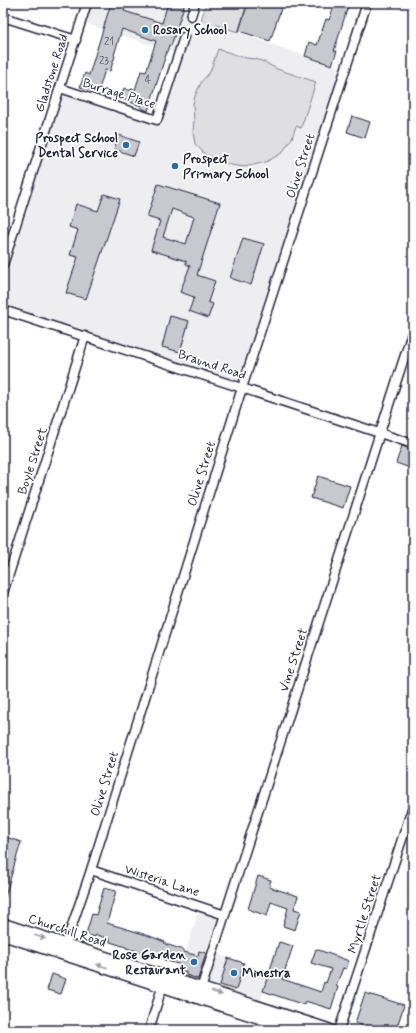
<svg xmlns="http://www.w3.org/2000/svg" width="416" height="1033" viewBox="0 0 416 1033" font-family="Mynerve,sans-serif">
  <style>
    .built { fill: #eeeef1 }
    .green { fill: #dfdfe2; stroke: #80808e }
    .building { fill: #c8c8cf; stroke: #22223b; fill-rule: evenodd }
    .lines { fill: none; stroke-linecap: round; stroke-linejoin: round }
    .minor-casing { stroke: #22223b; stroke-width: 11 }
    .primary-casing { stroke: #22223b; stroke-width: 15 }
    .minor { stroke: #fff; stroke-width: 8 }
    .primary { stroke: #fff; stroke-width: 12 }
    .oneway { fill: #9c9ca7 }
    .poi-dot { fill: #1f6fb2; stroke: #fff; stroke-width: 1.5 }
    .labels { text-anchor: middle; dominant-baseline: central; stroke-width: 3.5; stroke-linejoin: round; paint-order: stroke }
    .number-label { font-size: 11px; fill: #4c4c60 }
    .poi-label { font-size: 13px; font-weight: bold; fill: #22223b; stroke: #fff; text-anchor: start }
    .street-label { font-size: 13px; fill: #22223b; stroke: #fff }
  </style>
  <rect width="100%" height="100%" fill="#fff"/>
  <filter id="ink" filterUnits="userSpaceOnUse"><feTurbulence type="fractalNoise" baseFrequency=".025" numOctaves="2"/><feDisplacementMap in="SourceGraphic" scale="8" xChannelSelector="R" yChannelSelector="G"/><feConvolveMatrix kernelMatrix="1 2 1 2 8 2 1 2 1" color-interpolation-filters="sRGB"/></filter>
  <g filter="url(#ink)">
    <!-- built -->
    <g class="built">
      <polygon points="87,3 195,3 191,16 345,70 242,388 3,310 3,265 60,88 157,120 178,54 81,22"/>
      <polygon points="200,906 225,915 213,953 270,972 259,1007 177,980"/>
    </g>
    <!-- green -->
    <g class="green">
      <polygon points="206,3 247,3 238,32 201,20"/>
      <polygon points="218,49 246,58 256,59 264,62 277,69 316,82 301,128 296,126 292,138 282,153 266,162 244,167 231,165 216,160 206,155 195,144 193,132 194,120 193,104 195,96 202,81 210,72"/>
    </g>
    <!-- building -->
    <g class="building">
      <polygon points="111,3 127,3 124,11 162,23 168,3 185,3 171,46 169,45 148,111 141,108 141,106 122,99 123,96 121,96 124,88 131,91 131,89 135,90 141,71 146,72 156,41 122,29 114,55 115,56 110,71 105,70 98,92 80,87 85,73 89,75"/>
      <polygon points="248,3 283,3 270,41 239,31"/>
      <polygon points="335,3 349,3 334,51 337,51 332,65 305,56 309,42 317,45 326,19 329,20"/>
      <polygon points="352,116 370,122 365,138 347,132"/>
      <polygon points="119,135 139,142 134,156 114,149"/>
      <path d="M158,184L220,203L197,275L215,281L208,302L213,304L208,318L189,311L194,297L180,292L190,266L186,264V261L151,250L160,221L147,217ZM172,209L194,217L186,244L163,237Z"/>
      <polygon points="104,194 120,199 86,299 66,293 78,257 70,255 78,230 69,227 76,204 98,211"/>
      <polygon points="243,238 264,244 251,285 230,278"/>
      <polygon points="170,316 189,321 180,352 162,347"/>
      <polygon points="402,446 413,450 413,469 396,463"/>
      <polygon points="318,476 350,486 343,508 311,498"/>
      <polygon points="3,836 21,842 5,897 3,897"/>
      <polygon points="258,876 271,880 269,887 298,896 294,909 301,911 295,930 283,926 288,908 271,902 267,916 248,909"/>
      <polygon points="104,888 116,891 107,923 147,935 165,942 165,944 184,950 184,952 198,956 199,951 206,953 198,979 186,975 186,972 180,970 181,965 164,960 165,959 126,948 126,947 110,942 110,939 96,935 95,937 86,934 92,914 96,915"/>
      <polygon points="279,942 293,946 282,979 321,992 324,982 326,983 331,969 311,963 316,949 349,961 346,969 343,968 336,986 338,987 331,1009 305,1001 304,1005 263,991"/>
      <polygon points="228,958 244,963 236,990 220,985"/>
      <polygon points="52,974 66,979 61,994 47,990"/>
      <polygon points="365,993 404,1005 396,1030 376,1030 355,1023"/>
    </g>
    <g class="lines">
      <defs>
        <g id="minor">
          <polyline points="191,16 195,3"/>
          <polyline points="3,17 76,40"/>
          <polyline points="60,88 157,120 184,37"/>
          <polyline points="3,265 87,3"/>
          <polyline points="3,310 413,444"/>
          <polyline points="3,593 85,336"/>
          <polyline points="91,870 225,915"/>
          <polyline points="64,949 91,870 242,388 367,3"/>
          <polyline points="200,992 413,330"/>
          <polyline points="149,1030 164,981"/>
          <polyline points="339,1030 413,806"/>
        </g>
        <g id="primary">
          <polyline points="3,925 328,1030"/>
          <polyline points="3,934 299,1030"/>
        </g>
      </defs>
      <!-- minor casing -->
      <use href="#minor" class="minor-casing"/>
      <!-- primary casing -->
      <use href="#primary" class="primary-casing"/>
      <!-- minor -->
      <use href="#minor" class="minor"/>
      <!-- primary -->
      <use href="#primary" class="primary"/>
    </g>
    <!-- one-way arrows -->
    <defs><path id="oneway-solid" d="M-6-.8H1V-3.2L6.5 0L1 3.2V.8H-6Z"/></defs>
    <g class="oneway">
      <use href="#oneway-solid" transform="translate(40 937) rotate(18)"/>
      <use href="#oneway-solid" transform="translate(102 966) rotate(-162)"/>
      <use href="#oneway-solid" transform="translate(217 993) rotate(18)"/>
    </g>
  </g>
  <!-- markers -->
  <g class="poi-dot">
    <circle cx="145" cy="30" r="4"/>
    <circle cx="126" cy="145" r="4"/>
    <circle cx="175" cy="166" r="4"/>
    <circle cx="194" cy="962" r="4"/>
    <circle cx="234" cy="973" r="4"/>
  </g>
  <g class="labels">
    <!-- number labels -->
    <g class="number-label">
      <text x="109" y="42">21</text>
      <text x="104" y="61">23</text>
      <text x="148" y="80">4</text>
    </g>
    <!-- poi labels -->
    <g class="poi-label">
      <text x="153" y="30">Rosary School</text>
      <text x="118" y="138" text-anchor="end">Prospect School<tspan x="118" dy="15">Dental Service</tspan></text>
      <text x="183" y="159">Prospect<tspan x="183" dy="15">Primary School</tspan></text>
      <text x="186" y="955" text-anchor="end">Rose Garden<tspan x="186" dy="15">Restaurant</tspan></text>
      <text x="242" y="973">Minestra</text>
    </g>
    <!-- street labels -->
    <g class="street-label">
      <text transform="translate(52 73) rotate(-72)">Gladstone Road</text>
      <text transform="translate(119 94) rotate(17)">Burrage Place</text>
      <text transform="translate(301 166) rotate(-72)">Olive Street</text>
      <text transform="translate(212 365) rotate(18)">Braund Road</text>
      <text transform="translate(33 461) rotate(-72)">Boyle Street</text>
      <text transform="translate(202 474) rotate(-73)">Olive Street</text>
      <text transform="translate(294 660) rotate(-72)">Vine Street</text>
      <text transform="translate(105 784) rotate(-73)">Olive Street</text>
      <text transform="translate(162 881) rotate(18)">Wisteria Lane</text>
      <text transform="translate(365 914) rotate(-72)">Myrtle Street</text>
      <text transform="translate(67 931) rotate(18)">Churchill Road</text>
    </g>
  </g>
  <!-- margin -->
  <rect width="416" height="1033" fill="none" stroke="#fff" stroke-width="16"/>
  <rect x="8" y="8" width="400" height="1017" fill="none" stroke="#22223b" stroke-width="1.5" filter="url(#ink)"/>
</svg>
